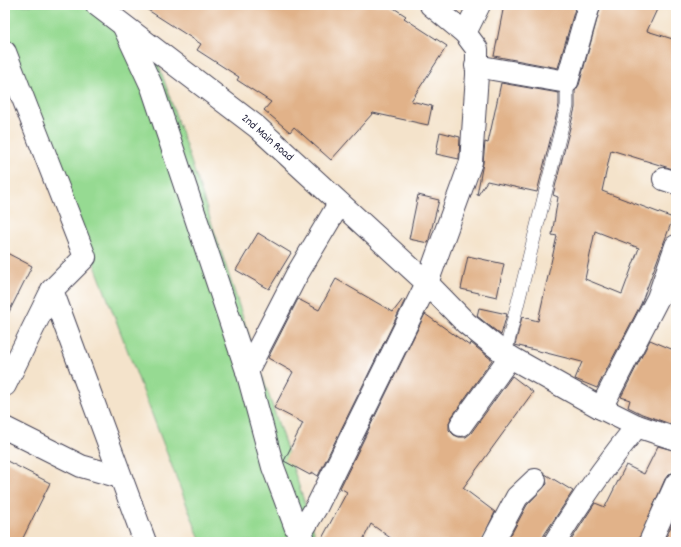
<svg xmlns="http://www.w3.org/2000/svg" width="681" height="547" viewBox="0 0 681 547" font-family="Dekko,sans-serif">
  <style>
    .green { fill: #96da92; stroke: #5c7e66 }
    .building { fill: #e1b289; fill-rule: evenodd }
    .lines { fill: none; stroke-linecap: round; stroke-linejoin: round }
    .service-casing { stroke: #423f51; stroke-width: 14 }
    .minor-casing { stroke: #423f51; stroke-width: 24 }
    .service { stroke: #fff; stroke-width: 13 }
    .minor { stroke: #fff; stroke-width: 22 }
    .labels { text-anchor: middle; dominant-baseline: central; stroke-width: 3; stroke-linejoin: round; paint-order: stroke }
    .street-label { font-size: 12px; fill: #22223b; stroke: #fff }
  </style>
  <rect width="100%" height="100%" fill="#fff"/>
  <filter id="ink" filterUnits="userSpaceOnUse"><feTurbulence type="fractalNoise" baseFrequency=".025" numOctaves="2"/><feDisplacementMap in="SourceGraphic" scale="8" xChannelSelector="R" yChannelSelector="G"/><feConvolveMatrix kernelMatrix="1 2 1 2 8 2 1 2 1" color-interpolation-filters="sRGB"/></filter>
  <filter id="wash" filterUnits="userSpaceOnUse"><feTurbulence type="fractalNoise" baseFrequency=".012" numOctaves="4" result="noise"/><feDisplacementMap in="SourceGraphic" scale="16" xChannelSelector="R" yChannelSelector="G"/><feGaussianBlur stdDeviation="0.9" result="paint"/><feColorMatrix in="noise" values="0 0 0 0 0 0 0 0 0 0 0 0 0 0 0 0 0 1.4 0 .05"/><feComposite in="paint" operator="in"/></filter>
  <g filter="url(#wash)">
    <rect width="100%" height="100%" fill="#f4e3cb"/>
    <!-- green -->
    <polygon class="green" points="5,5 95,5 149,35 317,540 316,542 201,542 5,31"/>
    <g id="blocks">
      <!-- building -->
      <g class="building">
        <polygon points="140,5 389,5 406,16 404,18 447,46 411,101 432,106 428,125 373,113 331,160 294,127 290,132 264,110 271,102 237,80 239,77 197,50 201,44"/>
        <polygon points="504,5 576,5 558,68 494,56"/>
        <path d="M601,5H659L647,31L676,40V170L611,150L602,191L673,218L641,304L597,388L575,379L582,362L515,345L522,317L538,321L557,236L552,235L558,197L553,195L575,108V91L579,85ZM595,231L639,248L622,294L585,279Z"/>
        <polygon points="501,83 559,93 559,105 537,192 487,181 478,195 477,195 483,163 485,142 488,143"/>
        <polygon points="440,132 460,137 459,159 436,154"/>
        <polygon points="418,195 439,200 428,243 409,239"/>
        <polygon points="258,233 291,253 269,289 236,270"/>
        <polygon points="5,252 32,266 5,320"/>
        <polygon points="468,256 504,264 497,297 461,289"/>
        <polygon points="336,279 393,312 403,299 405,300 318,476 312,472 310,475 284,461 303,423 274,408 293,372 268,358 298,299 319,310"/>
        <polygon points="479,308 507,314 501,335 477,316"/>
        <polygon points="425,314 470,346 471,343 492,360 451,418 449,423 449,430 454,435 459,437 466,437 471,433 512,376 533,392 463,488 495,512 481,542 396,542 371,524 362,542 320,542 347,492 340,488"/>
        <polygon points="650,340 676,351 676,426 642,414 628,407 630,400 621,397"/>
        <polygon points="658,446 676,451 676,472 669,474 665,479 638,542 570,542 595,503 605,507 626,465 644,474"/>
        <polygon points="5,460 50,483 21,542 5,542"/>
        <polygon points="545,474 573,491 544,535 543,542 507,542 527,505 547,484"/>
        <polygon points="676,515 676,542 664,542"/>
      </g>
    </g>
  </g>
  <g filter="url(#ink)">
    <use href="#blocks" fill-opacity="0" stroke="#423f51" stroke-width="1"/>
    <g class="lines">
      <defs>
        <polyline id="service" points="505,354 567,106 567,82"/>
        <g id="minor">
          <polyline points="97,5 257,127 427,283 466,323 505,354 601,408 637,426 676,439"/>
          <polyline points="124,27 152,87 247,371 273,467 299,536 296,542"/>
          <polyline points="465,33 479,5"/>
          <polyline points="5,52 85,257 52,290 145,542"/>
          <polyline points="476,66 567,82 589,5"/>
          <polyline points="664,179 676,183"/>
          <polyline points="247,371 296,276 339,204"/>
          <polyline points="5,385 52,290"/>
          <polyline points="601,408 658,298 676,246"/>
          <polyline points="461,425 510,357"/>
          <polyline points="5,428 81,466 120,477"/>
          <polyline points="299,536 317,506 427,283 471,162 477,75 477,49 465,33 431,5"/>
          <polyline points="493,542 517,497 535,480"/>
          <path d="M555,542C580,501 607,463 637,426"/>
          <polyline points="650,542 676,484"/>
        </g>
      </defs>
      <!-- service casing -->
      <use href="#service" class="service-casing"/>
      <!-- minor casing -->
      <use href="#minor" class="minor-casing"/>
      <!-- service -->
      <use href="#service" class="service"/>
      <!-- minor -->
      <use href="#minor" class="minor"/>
    </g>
  </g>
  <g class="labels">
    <!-- street labels -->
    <g class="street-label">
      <text transform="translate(267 138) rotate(41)">2nd Main Road</text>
    </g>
  </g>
  <!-- margin -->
  <rect width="681" height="547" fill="none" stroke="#fff" stroke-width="20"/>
</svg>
